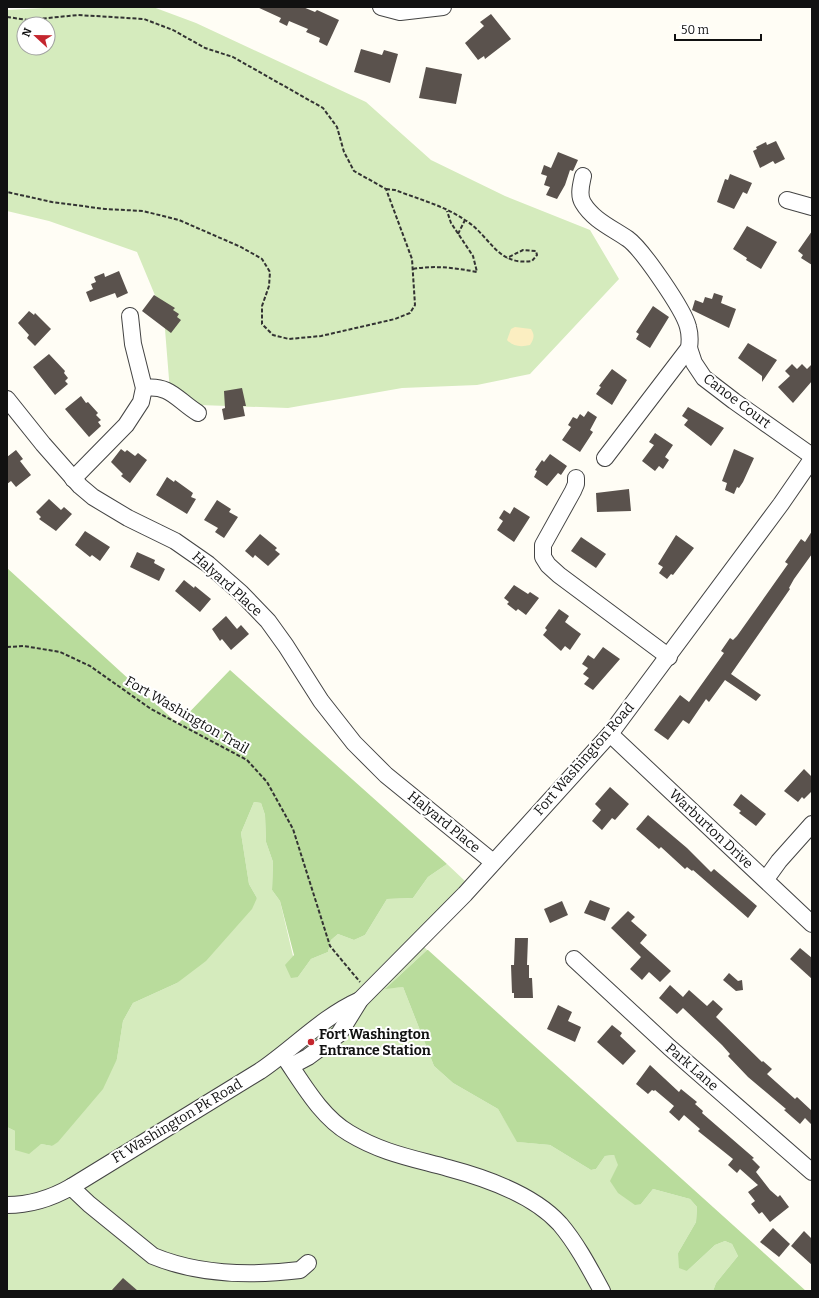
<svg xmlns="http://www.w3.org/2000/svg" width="819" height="1298" viewBox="0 0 819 1298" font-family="Bitter,serif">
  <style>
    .green { fill: #d5ebbd; fill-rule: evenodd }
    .forest { fill: #b9dc9c }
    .sand { fill: #fbeec1 }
    .building { fill: #5a524d }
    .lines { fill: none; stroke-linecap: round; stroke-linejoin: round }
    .minor-casing { stroke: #444; stroke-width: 18 }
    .path { stroke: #333; stroke-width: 2; stroke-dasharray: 4 2; stroke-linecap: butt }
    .minor { stroke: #fff; stroke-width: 16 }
    .poi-dot { fill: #c4262e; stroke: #fff; stroke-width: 1.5 }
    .labels { text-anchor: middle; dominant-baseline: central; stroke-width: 4; stroke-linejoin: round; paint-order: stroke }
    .street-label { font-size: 14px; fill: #111; stroke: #fff }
    .poi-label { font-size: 14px; font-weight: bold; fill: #111; stroke: #fff; text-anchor: start }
  </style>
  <rect width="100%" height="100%" fill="#fffdf5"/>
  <!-- green -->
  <g class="green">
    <path d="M62,7H153L196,23L366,102L431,160L505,196L590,230L619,279L530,374L477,385L402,388L288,408L171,404L164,317L137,252L49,221L7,211V10ZM24,24H48V48H24Z"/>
    <polygon points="254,802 261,803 265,815 266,842 273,862 272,890 280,901 298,977 311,959 328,952 331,940 338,934 354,940 365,935 387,899 413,898 428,877 447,864 465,881 416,938 427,950 386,988 403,987 434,1066 453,1083 498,1109 518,1142 550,1145 591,1170 596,1169 605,1156 614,1155 641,1204 653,1189 690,1199 697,1207 696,1222 678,1253 687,1271 715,1245 725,1241 732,1244 738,1256 716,1283 713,1291 7,1291 7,1127 15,1131 15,1150 41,1144 52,1146 117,1059 123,1021 133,1003 177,983 257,898 249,884 241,833"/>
  </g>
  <!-- forest -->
  <g class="forest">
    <polygon points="7,568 178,724 230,670 447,864 428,877 413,898 387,899 365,935 354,940 338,934 331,940 328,952 311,959 298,977 291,978 285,965 294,955 280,901 272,890 273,862 266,842 265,815 261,803 254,802 241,833 249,884 257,898 252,909 206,961 177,983 133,1003 123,1021 117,1059 103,1089 58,1142 52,1146 41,1144 29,1154 15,1150 15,1131 7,1127"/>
    <polygon points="427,950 428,950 806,1291 713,1291 716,1283 738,1256 732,1244 725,1241 715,1245 687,1271 679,1268 678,1253 696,1222 697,1207 690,1199 653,1189 641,1204 635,1205 618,1193 610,1181 618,1165 614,1155 605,1156 596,1169 591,1170 550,1145 517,1142 498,1109 453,1083 434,1066 403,987 385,989"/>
  </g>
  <!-- sand -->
  <path class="sand" d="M515,327L531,329C535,335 534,339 530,345C522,347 513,347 507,340L511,329Z"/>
  <!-- building -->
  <g class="building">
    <polygon points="257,7 303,7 315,12 317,10 339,20 327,46 319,42 320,38 306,32 308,29 289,21 287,26 279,22 281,18"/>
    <polygon points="491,14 511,39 485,59 484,56 478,60 465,43 484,26 480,22"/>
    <polygon points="361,49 382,55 384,50 398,54 390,83 354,72"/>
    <polygon points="426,67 462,74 456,104 419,98"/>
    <polygon points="776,141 785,159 775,164 773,161 760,168 753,151 757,149 756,147 766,142 767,145"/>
    <polygon points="558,152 578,160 573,171 570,170 565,185 557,199 546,195 550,187 544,185 547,176 541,174 544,165 551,168"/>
    <polygon points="730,174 752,183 747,194 743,192 734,209 717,202 725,179 728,180"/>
    <polygon points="747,226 777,242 761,269 746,260 747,258 733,249"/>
    <polygon points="812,231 812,265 801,258 803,255 798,251"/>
    <polygon points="119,271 128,293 117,298 115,293 90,302 86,292 93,289 91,284 96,282 94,277 104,273 105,277"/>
    <polygon points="714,293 723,296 721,303 736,309 729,328 692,310 695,300 703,303 705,297 712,299"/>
    <polygon points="154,295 175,308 173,310 179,314 177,317 181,320 171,333 142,311"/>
    <polygon points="653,306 669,317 650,348 636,339 639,334 636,332"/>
    <polygon points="29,311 34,315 35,313 51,329 35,346 27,338 29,335 18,323"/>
    <polygon points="748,343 777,360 762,382 762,376 738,358"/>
    <polygon points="49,354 65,371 64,373 68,378 65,381 68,384 55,395 33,367"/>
    <polygon points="792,364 797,369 802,364 807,369 812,364 812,381 793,403 778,387 790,376 785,371"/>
    <polygon points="612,369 627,380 612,405 596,394 601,387 599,386"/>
    <polygon points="242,388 246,406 243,406 245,416 224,420 222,409 225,408 224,391"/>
    <polygon points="81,396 86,403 88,402 98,413 96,415 101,420 98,422 101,426 89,437 65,409"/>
    <polygon points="688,407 724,428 711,446 684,425 688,420 682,416"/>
    <polygon points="588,411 597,417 590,430 593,432 580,452 562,440 571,427 568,425 573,417 577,419 580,414 584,417"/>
    <polygon points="655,433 673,445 665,457 669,460 663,469 659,466 655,471 642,461 654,445 649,442"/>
    <polygon points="121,449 125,452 127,450 135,456 138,453 147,460 130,483 121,476 123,474 111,462"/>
    <polygon points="734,449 754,458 743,482 739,488 737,487 734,494 725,490 727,483 722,481"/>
    <polygon points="16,450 23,459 20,461 31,475 16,487 11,481 7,484 7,457"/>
    <polygon points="550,454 567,466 561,475 558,473 547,486 534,477 537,471 535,470 542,460 544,462"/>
    <polygon points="167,477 174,482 175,480 193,493 191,497 196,499 187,514 156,495"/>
    <polygon points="629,489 631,511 597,512 596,493"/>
    <polygon points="49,499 61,510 64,507 72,514 56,531 39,519 41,517 36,512"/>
    <polygon points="217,500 231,509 229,512 238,517 224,538 215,532 218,528 204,520"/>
    <polygon points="514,507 530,517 514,542 497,530 503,521 499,518 504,510 510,514"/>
    <polygon points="85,531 110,547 100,561 92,555 90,557 75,545"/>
    <polygon points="812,531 812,554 794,579 789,588 790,589 731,674 761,695 756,701 725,680 709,702 706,699 689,724 683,720 668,740 654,730 680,695 689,702 724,653 721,651 730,638 733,640 737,636 788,564 785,562 801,539 805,542"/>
    <polygon points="260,534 277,548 275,550 280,554 268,566 255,555 253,558 245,551"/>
    <polygon points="676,535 694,548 673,575 671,574 667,579 659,573 663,567 658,564"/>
    <polygon points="581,537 606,554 596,568 571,551"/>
    <polygon points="137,552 155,560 154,563 165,569 159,581 130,567"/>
    <polygon points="184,580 194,588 195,586 211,599 200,612 175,591"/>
    <polygon points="514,585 528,594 530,592 539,598 526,615 518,609 516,611 507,604 509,602 504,598"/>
    <polygon points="559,609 569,616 565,622 581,634 570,650 565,646 561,651 543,635 547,630 545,628"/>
    <polygon points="226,616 237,629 241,625 249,634 231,650 222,639 220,641 212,629"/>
    <polygon points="603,647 620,659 593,690 584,684 589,678 583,674 588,668 582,664 588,655 594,659"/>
    <polygon points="804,769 812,777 812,791 804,799 802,797 798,802 784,791"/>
    <polygon points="610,787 629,804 615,820 612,818 602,830 592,821 601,810 595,804"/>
    <polygon points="741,794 766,814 756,826 739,813 741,811 733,805"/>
    <polygon points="648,815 687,848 711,872 714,869 757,906 748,918 693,870 692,871 687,867 685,869 661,847 659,849 636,829"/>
    <polygon points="590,900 610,908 605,921 584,913"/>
    <polygon points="562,901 568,915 550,923 544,909"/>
    <polygon points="628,911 635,917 631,921 647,935 640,943 671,971 660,982 649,972 642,980 630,969 641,957 611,928"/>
    <polygon points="515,938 528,938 527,965 529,965 529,978 532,978 533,998 514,998 514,993 512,993 511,965 514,965"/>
    <polygon points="800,948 812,958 812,979 790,959"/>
    <polygon points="729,973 738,981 742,980 743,990 736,991 723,980"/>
    <polygon points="670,985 683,997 689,990 707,1006 713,1000 723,1009 716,1017 762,1062 763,1061 772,1069 767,1074 795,1099 797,1097 812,1111 812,1125 805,1118 800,1124 784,1110 786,1109 748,1077 728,1056 730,1054 722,1045 683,1008 677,1014 659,998"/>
    <polygon points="558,1005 572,1012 568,1021 581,1027 575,1042 547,1029"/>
    <polygon points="612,1025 622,1033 620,1036 636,1051 623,1065 597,1042"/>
    <polygon points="650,1065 679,1092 681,1089 697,1102 695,1104 703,1111 702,1113 754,1158 752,1159 760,1167 756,1172 770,1190 778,1197 780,1195 789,1207 770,1222 762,1212 759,1214 751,1204 755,1201 748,1192 758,1185 740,1169 737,1173 728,1165 733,1159 698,1131 700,1129 684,1115 679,1121 669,1112 674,1106 655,1090 654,1091 652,1090 648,1094 636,1084"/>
    <polygon points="773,1228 790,1244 779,1257 760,1242"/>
    <polygon points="804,1231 812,1239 812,1265 791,1246"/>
    <polygon points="123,1278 138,1291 111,1291"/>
  </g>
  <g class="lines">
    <defs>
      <g id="minor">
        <polyline points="381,7 400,12 443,7"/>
        <path d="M583,176C581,185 578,195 583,203C593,220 612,228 628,239C642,249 684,310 688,327C690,334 690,341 689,348L605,458"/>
        <polyline points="787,200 812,207"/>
        <polyline points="689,348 694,363 704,378 734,401 812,456"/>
        <path d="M144,388C170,384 178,401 198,413"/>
        <polyline points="7,399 43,444 80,486 93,497 128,518 175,541 208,564 241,593 268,621 286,646 321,701 354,743 386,775 493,862"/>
        <polyline points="576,478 576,484 573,491 543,545 543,557 548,565 559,575 669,657"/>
        <polyline points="73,479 126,425 141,402 144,388 133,344 130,316"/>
        <polyline points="610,734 812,924"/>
        <polyline points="766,879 779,861 812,824"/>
        <polyline points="574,959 669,1047 812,1172"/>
        <path d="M283,1055C302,1082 320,1116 349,1133C382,1153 412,1158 448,1168C486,1178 533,1194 560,1224C577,1244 590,1269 602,1291"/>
        <polyline points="291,1066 308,1057 339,1034 360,1000 465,894 610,734 781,504 812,459"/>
        <path d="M71,1187L260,1071C294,1048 322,1017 360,1000"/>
        <path d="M7,1205C31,1205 50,1199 71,1187L89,1204L153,1256C199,1275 252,1276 300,1270L308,1263"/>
      </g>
    </defs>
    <!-- minor casing -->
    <use href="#minor" class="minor-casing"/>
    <!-- path -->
    <g class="path">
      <polyline points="7,17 28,20 78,15 144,19 173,30 205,48 233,57 323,108 337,127 344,152 354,171 386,189 412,259 415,305 410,313 395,319 321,336 289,339 273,335 262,324 262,306 269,286 270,272 262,259 241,247 179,220 143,211 105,209 52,202 7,192"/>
      <path d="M386,189L395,190C418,199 445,206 465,220C491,236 496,266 532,261L537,255L536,251L523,250L507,258"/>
      <polyline points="458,234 465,220"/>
      <path d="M413,269C436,265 455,268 477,272L473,256L451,223L447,211"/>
      <polyline points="7,647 24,646 60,652 90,666 151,709 247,760 267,782 293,829 330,946 360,982"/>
    </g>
    <!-- minor -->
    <use href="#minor" class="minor"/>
  </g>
  <!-- markers -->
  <circle class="poi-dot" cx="311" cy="1042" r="4"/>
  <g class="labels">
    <!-- street labels -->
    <g class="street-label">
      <text transform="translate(737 401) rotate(37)">Canoe Court</text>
      <text transform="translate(227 584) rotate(42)">Halyard Place</text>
      <text transform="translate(187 715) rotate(30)">Fort Washington Trail</text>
      <text transform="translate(584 759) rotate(-49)">Fort Washington Road</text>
      <text transform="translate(444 822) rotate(39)">Halyard Place</text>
      <text transform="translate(711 829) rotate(43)">Warburton Drive</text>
      <text transform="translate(692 1067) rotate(41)">Park Lane</text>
      <text transform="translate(177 1121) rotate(-31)">Ft Washington Pk Road</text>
    </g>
    <!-- poi labels -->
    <g class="poi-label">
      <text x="319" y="1034">Fort Washington<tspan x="319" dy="16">Entrance Station</tspan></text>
    </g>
  </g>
  <!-- border -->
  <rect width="819" height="1298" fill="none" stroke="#111111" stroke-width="16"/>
  <!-- north arrow -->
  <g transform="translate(36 36) rotate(292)"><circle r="19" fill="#ffffff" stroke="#a0a0a0"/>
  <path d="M0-3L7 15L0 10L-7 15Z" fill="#c4262e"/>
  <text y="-6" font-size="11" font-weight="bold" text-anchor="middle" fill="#111111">N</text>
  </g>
  <!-- scale -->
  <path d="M675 34v6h86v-6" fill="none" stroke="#111111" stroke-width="2"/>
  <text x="681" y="34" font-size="12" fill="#111111" stroke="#ffffff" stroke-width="3" paint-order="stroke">50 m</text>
</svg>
